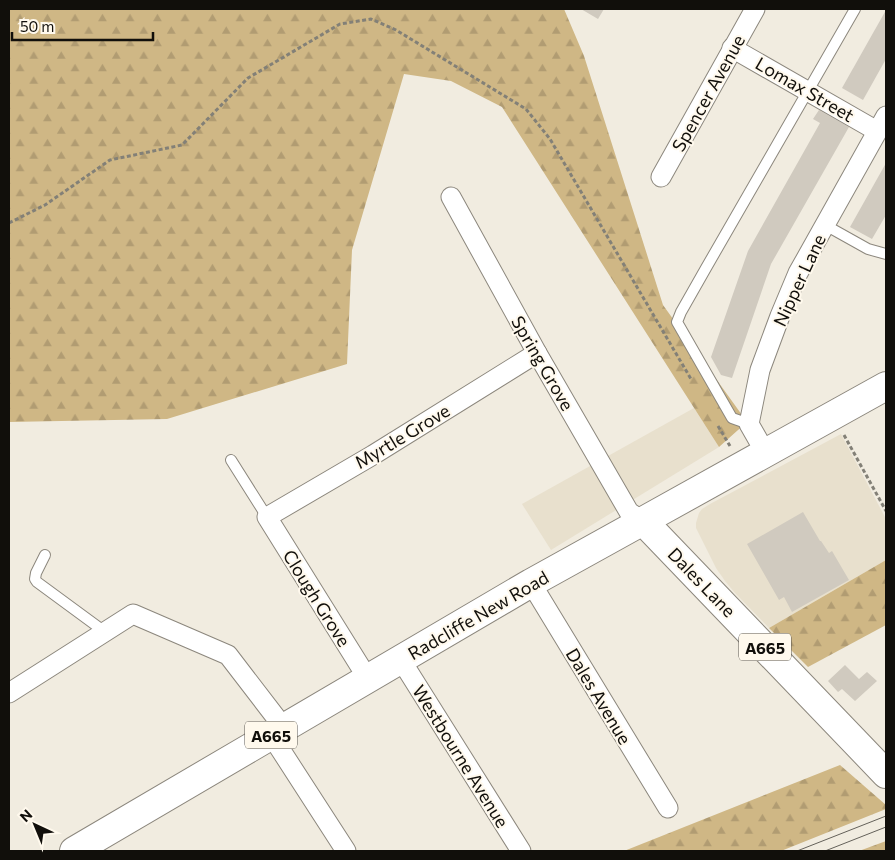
<svg xmlns="http://www.w3.org/2000/svg" width="895" height="860" viewBox="0 0 895 860" font-family="Commissioner,sans-serif">
  <style>
    .built { fill: #e8e0cd }
    .forest { fill: url(#forest-firs) }
    .building { fill: #d0cabf }
    .lines { fill: none; stroke-linecap: round; stroke-linejoin: round }
    .service-casing { stroke: #8c877d; stroke-width: 12 }
    .minor-casing { stroke: #8c877d; stroke-width: 21 }
    .secondary-casing { stroke: #8c877d; stroke-width: 30 }
    .primary-casing { stroke: #8c877d; stroke-width: 30 }
    .path { stroke: #838077; stroke-width: 3; stroke-dasharray: 4 2.5; stroke-linecap: butt }
    .service { stroke: #fff; stroke-width: 10 }
    .minor { stroke: #fff; stroke-width: 19 }
    .secondary { stroke: #fff; stroke-width: 28 }
    .primary { stroke: #fff; stroke-width: 28 }
    .tram { stroke: #64615a; stroke-width: 1 }
    .labels { text-anchor: middle; dominant-baseline: central; stroke-width: 4; stroke-linejoin: round; paint-order: stroke }
    .shield { fill: #fff9ed; stroke: #58554f; stroke-width: 1 }
    .shield-label { font-size: 16px; font-weight: bold; fill: #110f0b }
    .street-label { font-size: 18px; fill: #110f0b; stroke: #fff9ed }
  </style>
  <defs>
    <pattern id="forest-firs" width="22" height="20" patternUnits="userSpaceOnUse" patternTransform="scale(1.25)"><rect width="22" height="20" fill="#cfb785"/><path d="M5 1l3.5 6h-7zM16 11l3.5 6h-7z" fill="#b19c72"/></pattern>
  </defs>
  <rect width="100%" height="100%" fill="#f1ece0"/>
  <!-- built -->
  <g class="built">
    <polygon points="694,408 719,447 551,550 522,504"/>
    <polygon points="841,434 886,519 886,560 769,628 735,593 725,581 716,568 696,528 696,523 699,513 702,509 710,504"/>
  </g>
  <!-- forest -->
  <g class="forest">
    <polygon points="9,9 564,9 584,56 663,305 747,422 719,447 502,107 451,81 404,74 352,250 347,364 167,419 9,422"/>
    <polygon points="886,560 886,625 808,667 769,628"/>
    <polygon points="840,765 886,805 886,809 781,851 624,851"/>
    <polygon points="886,841 886,851 859,851"/>
  </g>
  <!-- building -->
  <g class="building">
    <polygon points="581,9 604,9 598,19"/>
    <polygon points="886,10 886,59 863,100 842,88"/>
    <polygon points="819,110 849,127 771,264 732,378 721,375 711,357 748,251 820,123 813,119"/>
    <polygon points="886,163 886,215 872,239 850,227"/>
    <polygon points="803,512 820,541 821,541 829,553 832,551 849,580 792,612 784,597 779,600 747,544"/>
    <polygon points="845,665 859,679 867,672 877,681 855,701 842,689 838,692 828,681"/>
  </g>
  <g class="lines">
    <defs>
      <g id="service">
        <polyline points="825,225 868,249 886,254"/>
        <polyline points="749,424 732,418 677,322 681,312 706,268 855,9"/>
        <polyline points="231,460 267,517"/>
        <polyline points="45,555 36,573 35,579 37,582 105,632"/>
      </g>
      <g id="minor">
        <polyline points="732,48 877,131"/>
        <polyline points="661,177 755,9"/>
        <polyline points="451,197 537,353 629,512 643,521"/>
        <polyline points="765,452 749,424 760,370 780,316 798,273 886,116"/>
        <polyline points="531,583 668,808"/>
        <polyline points="401,660 521,851"/>
        <polyline points="368,679 267,517 373,455 537,353"/>
        <polyline points="9,693 133,614 228,655 284,728"/>
        <polyline points="271,735 346,851"/>
      </g>
      <polyline id="secondary" points="643,521 886,386"/>
      <polyline id="primary" points="74,851 531,583 643,521 886,774"/>
    </defs>
    <!-- service casing -->
    <use href="#service" class="service-casing"/>
    <!-- minor casing -->
    <use href="#minor" class="minor-casing"/>
    <!-- secondary casing -->
    <use href="#secondary" class="secondary-casing"/>
    <!-- primary casing -->
    <use href="#primary" class="primary-casing"/>
    <!-- path -->
    <g class="path">
      <polyline points="9,223 45,205 110,160 182,145 248,78 340,24 371,19 396,30 526,109 550,139 691,379"/>
      <polyline points="718,426 730,446"/>
      <polyline points="844,435 886,511"/>
    </g>
    <!-- service -->
    <use href="#service" class="service"/>
    <!-- minor -->
    <use href="#minor" class="minor"/>
    <!-- secondary -->
    <use href="#secondary" class="secondary"/>
    <!-- primary -->
    <use href="#primary" class="primary"/>
    <!-- tram -->
    <g class="tram">
      <polyline points="797,851 886,816"/>
      <polyline points="825,851 886,827"/>
    </g>
  </g>
  <g class="labels">
    <!-- shield labels -->
    <g class="shield">
      <rect x="739" y="633.5" width="52" height="27" rx="4"/>
      <rect x="245" y="721.5" width="52" height="27" rx="4"/>
    </g>
    <g class="shield-label">
      <text x="765" y="647">A665</text>
      <text x="271" y="735">A665</text>
    </g>
    <!-- street labels -->
    <g class="street-label">
      <text transform="translate(805 89) rotate(30)">Lomax Street</text>
      <text transform="translate(708 93) rotate(-61)">Spencer Avenue</text>
      <text transform="translate(799 280) rotate(-65)">Nipper Lane</text>
      <text transform="translate(543 363) rotate(60)">Spring Grove</text>
      <text transform="translate(402 436) rotate(-31)">Myrtle Grove</text>
      <text transform="translate(702 582) rotate(46)">Dales Lane</text>
      <text transform="translate(317 598) rotate(58)">Clough Grove</text>
      <text transform="translate(478 615) rotate(-30)">Radcliffe New Road</text>
      <text transform="translate(599 696) rotate(59)">Dales Avenue</text>
      <text transform="translate(461 756) rotate(58)">Westbourne Avenue</text>
    </g>
  </g>
  <!-- border -->
  <rect width="895" height="860" fill="none" stroke="#110f0b" stroke-width="20"/>
  <!-- north arrow -->
  <g transform="translate(35 825) rotate(316)" stroke="#fff9ed" stroke-width="4" paint-order="stroke">
  <path d="M0-4L9 19L0 12L-9 19Z" fill="#110f0b"/>
  <text y="-8" font-size="14" font-weight="bold" text-anchor="middle" fill="#110f0b">N</text>
  </g>
  <!-- scale -->
  <path d="M12 32v8h141v-8" fill="none" stroke="#110f0b" stroke-width="2.5"/>
  <text x="20" y="32" font-size="15" fill="#110f0b" stroke="#fff9ed" stroke-width="4" paint-order="stroke">50 m</text>
</svg>
